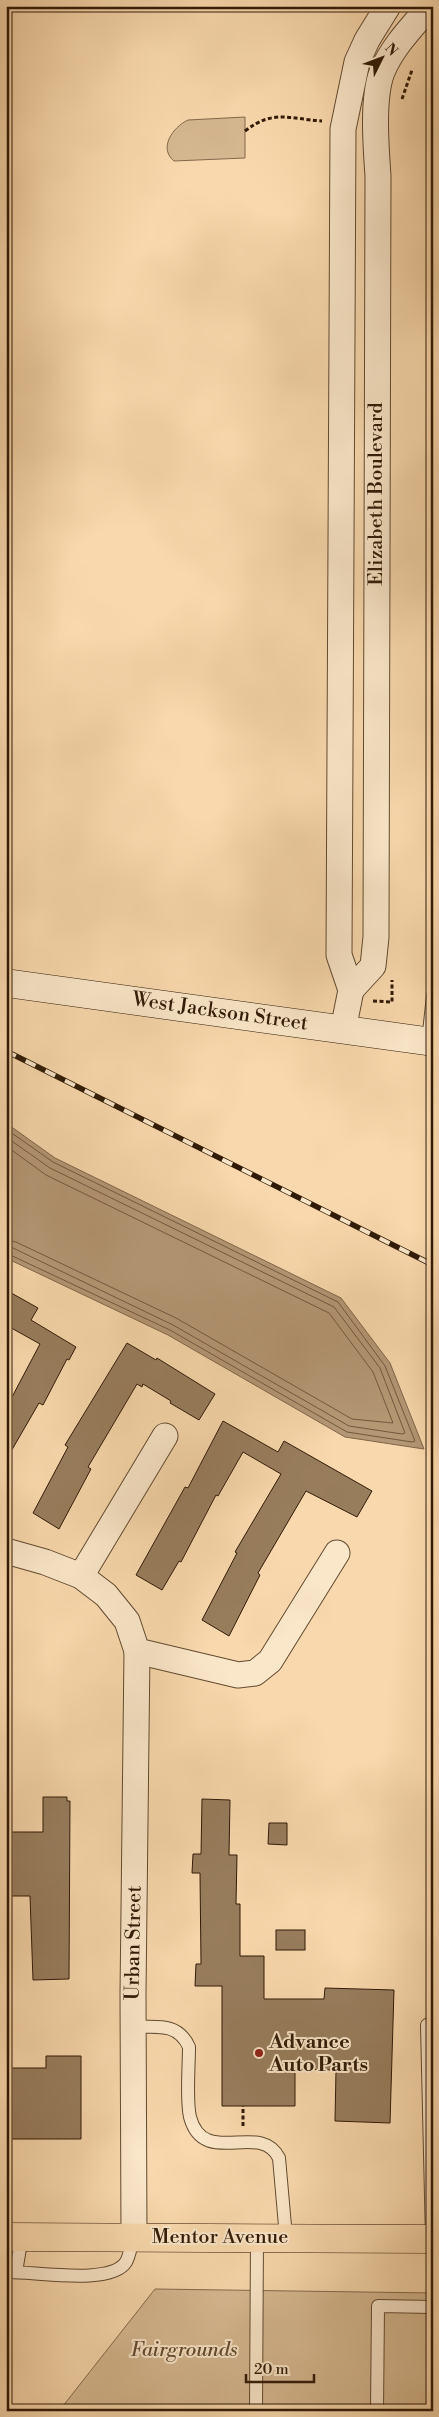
<svg xmlns="http://www.w3.org/2000/svg" width="439" height="2417" viewBox="0 0 439 2417" font-family="'Libre Bodoni',serif">
  <style>
    .green { fill: #d6b890; stroke: #83694c }
    .water { fill: #b49774; stroke: #7f6548 }
    .lines { fill: none; stroke-linecap: round; stroke-linejoin: round }
    .shore { stroke: #72583e; stroke-width: 1 }
    .building { fill: #987d5d; stroke: #301a07 }
    .lane-casing { stroke: #624a30; stroke-width: 14 }
    .street-casing { stroke: #624a30; stroke-width: 27 }
    .secondary-casing { stroke: #301a07; stroke-width: 29 }
    .primary-casing { stroke: #301a07; stroke-width: 29 }
    .path { stroke: #301a07; stroke-width: 3; stroke-dasharray: 4 2.5; stroke-linecap: butt }
    .lane { stroke: #fae6c9; stroke-width: 12 }
    .street { stroke: #fae6c9; stroke-width: 25 }
    .secondary { stroke: #fae6c9; stroke-width: 28 }
    .primary { stroke: #f8d8ac; stroke-width: 28 }
    .rail-casing { stroke: #301a07; stroke-width: 5.5 }
    .rail { stroke: #fae6c9; stroke-width: 4; stroke-dasharray: 11; stroke-linecap: butt }
    .poi-dot { fill: #8f2418; stroke: #fae6c9; stroke-width: 2 }
    .labels { text-anchor: middle; dominant-baseline: central; stroke-width: 4; stroke-linejoin: round; paint-order: stroke }
    .street-label { font-size: 20px; fill: #301a07; stroke: #fae6c9 }
    .poi-label { font-size: 20px; font-weight: bold; fill: #301a07; stroke: #fae6c9; text-anchor: start }
    .park-label { font-size: 20px; font-style: italic; fill: #624930; stroke: #fae6c9 }
  </style>
  <rect width="100%" height="100%" fill="#f8d8ac"/>
  <filter id="stains"><feTurbulence type="fractalNoise" baseFrequency=".004" numOctaves="4"/><feColorMatrix values="0 0 0 0 .2 0 0 0 0 .09 0 0 0 0 .02 0 0 0 .5 -.17"/></filter>
  <radialGradient id="worn" r=".72"><stop offset=".6" stop-color="#630" stop-opacity="0"/><stop offset="1" stop-color="#630" stop-opacity=".3"/></radialGradient>
  <!-- green -->
  <g class="green">
    <path d="M245,117V158L174,161C158,148 173,127 188,120Z"/>
    <polygon points="155,2289 433,2293 433,2411 59,2411"/>
  </g>
  <!-- water -->
  <polygon class="water" points="6,1123 55,1158 341,1298 390,1363 424,1449 345,1437 168,1335 6,1258"/>
  <g class="lines">
    <!-- shore -->
    <g class="shore">
      <polyline points="6,1129 53,1162 338,1302 385,1366 415,1441 412,1442 347,1432 170,1330 6,1253"/>
      <polyline points="6,1137 50,1168 334,1307 380,1368 405,1433 402,1434 349,1426 173,1325 13,1248 6,1247"/>
      <polyline points="6,1146 46,1175 329,1313 373,1372 393,1423 352,1419 176,1318 16,1242 6,1240"/>
    </g>
  </g>
  <!-- building -->
  <g class="building">
    <polygon points="6,1290 38,1308 31,1320 76,1347 69,1360 67,1359 43,1405 39,1403 6,1460 6,1394 12,1397 40,1344 6,1325"/>
    <polygon points="127,1343 156,1360 157,1358 215,1394 199,1420 170,1403 171,1401 143,1384 142,1387 137,1384 88,1467 91,1469 59,1529 33,1513 68,1447 65,1445"/>
    <polygon points="223,1421 278,1452 284,1441 372,1491 357,1517 306,1491 258,1573 260,1575 229,1636 202,1620 237,1553 235,1552 281,1474 243,1452 218,1496 216,1495 181,1562 179,1561 162,1590 136,1575 185,1487 188,1488"/>
    <polygon points="43,1797 67,1797 67,1801 70,1801 69,1979 33,1980 30,1896 6,1896 6,1832 43,1832"/>
    <polygon points="202,1799 230,1800 229,1855 237,1855 236,1904 240,1904 240,1956 264,1956 264,1999 324,1999 325,1988 394,1990 390,2123 335,2121 336,2070 295,2069 295,2106 222,2106 222,1986 195,1986 196,1964 201,1964 200,1873 192,1873 193,1854 201,1854"/>
    <polygon points="269,1823 287,1823 287,1845 268,1844"/>
    <rect x="276" y="1930" width="29" height="20"/>
    <polygon points="46,2056 81,2056 81,2139 6,2139 6,2068 46,2068"/>
  </g>
  <g class="lines">
    <defs>
      <g id="lane">
        <polyline points="428,1041 433,996"/>
        <polyline points="427,2025 432,2239"/>
        <path d="M133,2027C156,2027 178,2022 189,2047C189,2066 186,2100 190,2117C204,2169 260,2120 279,2158L286,2237"/>
        <path d="M6,2272C33,2271 111,2286 126,2262C130,2255 131,2244 134,2236"/>
        <polyline points="16,2272 22,2236"/>
        <polyline points="256,2411 257,2237"/>
        <polyline points="377,2411 378,2306 433,2307"/>
      </g>
      <g id="street">
        <path d="M351,990L373,966L376,937L378,176C376,148 372,98 382,72C392,47 413,26 430,6"/>
        <polyline points="343,1030 351,990 339,955 343,129 357,62 367,40 388,6"/>
        <polyline points="6,1551 45,1562 81,1576 106,1595 127,1621 137,1651 238,1675 255,1673 270,1661 337,1553"/>
        <polyline points="81,1576 165,1436"/>
        <polyline points="134,2236 133,1994 137,1651"/>
      </g>
      <polyline id="secondary" points="6,983 433,1042"/>
      <polyline id="primary" points="6,2237 433,2239"/>
    </defs>
    <!-- lane casing -->
    <use href="#lane" class="lane-casing"/>
    <!-- street casing -->
    <use href="#street" class="street-casing"/>
    <!-- secondary casing -->
    <use href="#secondary" class="secondary-casing"/>
    <!-- primary casing -->
    <use href="#primary" class="primary-casing"/>
    <!-- path -->
    <g class="path">
      <polyline points="402,99 412,70"/>
      <path d="M245,131C273,109 290,119 322,121"/>
      <polyline points="373,1001 392,1002 392,980"/>
      <polyline points="243,2126 243,2106"/>
    </g>
    <!-- lane -->
    <use href="#lane" class="lane"/>
    <!-- street -->
    <use href="#street" class="street"/>
    <!-- secondary -->
    <use href="#secondary" class="secondary"/>
    <!-- primary -->
    <use href="#primary" class="primary"/>
    <defs>
      <polyline id="rail" points="6,1051 433,1265"/>
    </defs>
    <!-- rail casing -->
    <use href="#rail" class="rail-casing"/>
    <!-- rail -->
    <use href="#rail" class="rail"/>
  </g>
  <!-- markers -->
  <circle class="poi-dot" cx="259" cy="2053" r="5"/>
  <g class="labels">
    <!-- street labels -->
    <g class="street-label">
      <text transform="translate(376 494) rotate(-90)">Elizabeth Boulevard</text>
      <text transform="translate(220 1012) rotate(8)">West Jackson Street</text>
      <text transform="translate(134 1943) rotate(-89)">Urban Street</text>
      <text x="220" y="2237">Mentor Avenue</text>
    </g>
    <!-- poi labels -->
    <g class="poi-label">
      <text x="269" y="2042">Advance<tspan x="269" dy="23">Auto Parts</tspan></text>
    </g>
    <!-- park labels -->
    <g class="park-label">
      <text x="184" y="2350">Fairgrounds</text>
    </g>
  </g>
  <!-- margin -->
  <rect width="439" height="2417" fill="none" stroke="#f8d8ac" stroke-width="25"/>
  <rect x="8" y="8" width="424" height="2402" fill="none" stroke="#301a07" stroke-width="2.5"/>
  <rect x="12" y="12" width="414" height="2392" fill="none" stroke="#301a07"/>
  <!-- north arrow -->
  <g transform="translate(382 58) rotate(48)" stroke="#fae6c9" stroke-width="4" paint-order="stroke">
  <path d="M0-4L9 19L0 12L-9 19Z" fill="#301a07"/>
  <text y="-8" font-size="14" font-weight="bold" text-anchor="middle" fill="#301a07">N</text>
  </g>
  <!-- scale -->
  <path d="M246 2374v8h68v-8" fill="none" stroke="#301a07" stroke-width="2.5"/>
  <text x="254" y="2374" font-size="15" fill="#301a07" stroke="#fae6c9" stroke-width="4" paint-order="stroke">20 m</text>
  <rect width="100%" height="100%" filter="url(#stains)"/>
  <rect width="100%" height="100%" fill="url(#worn)"/>
</svg>
